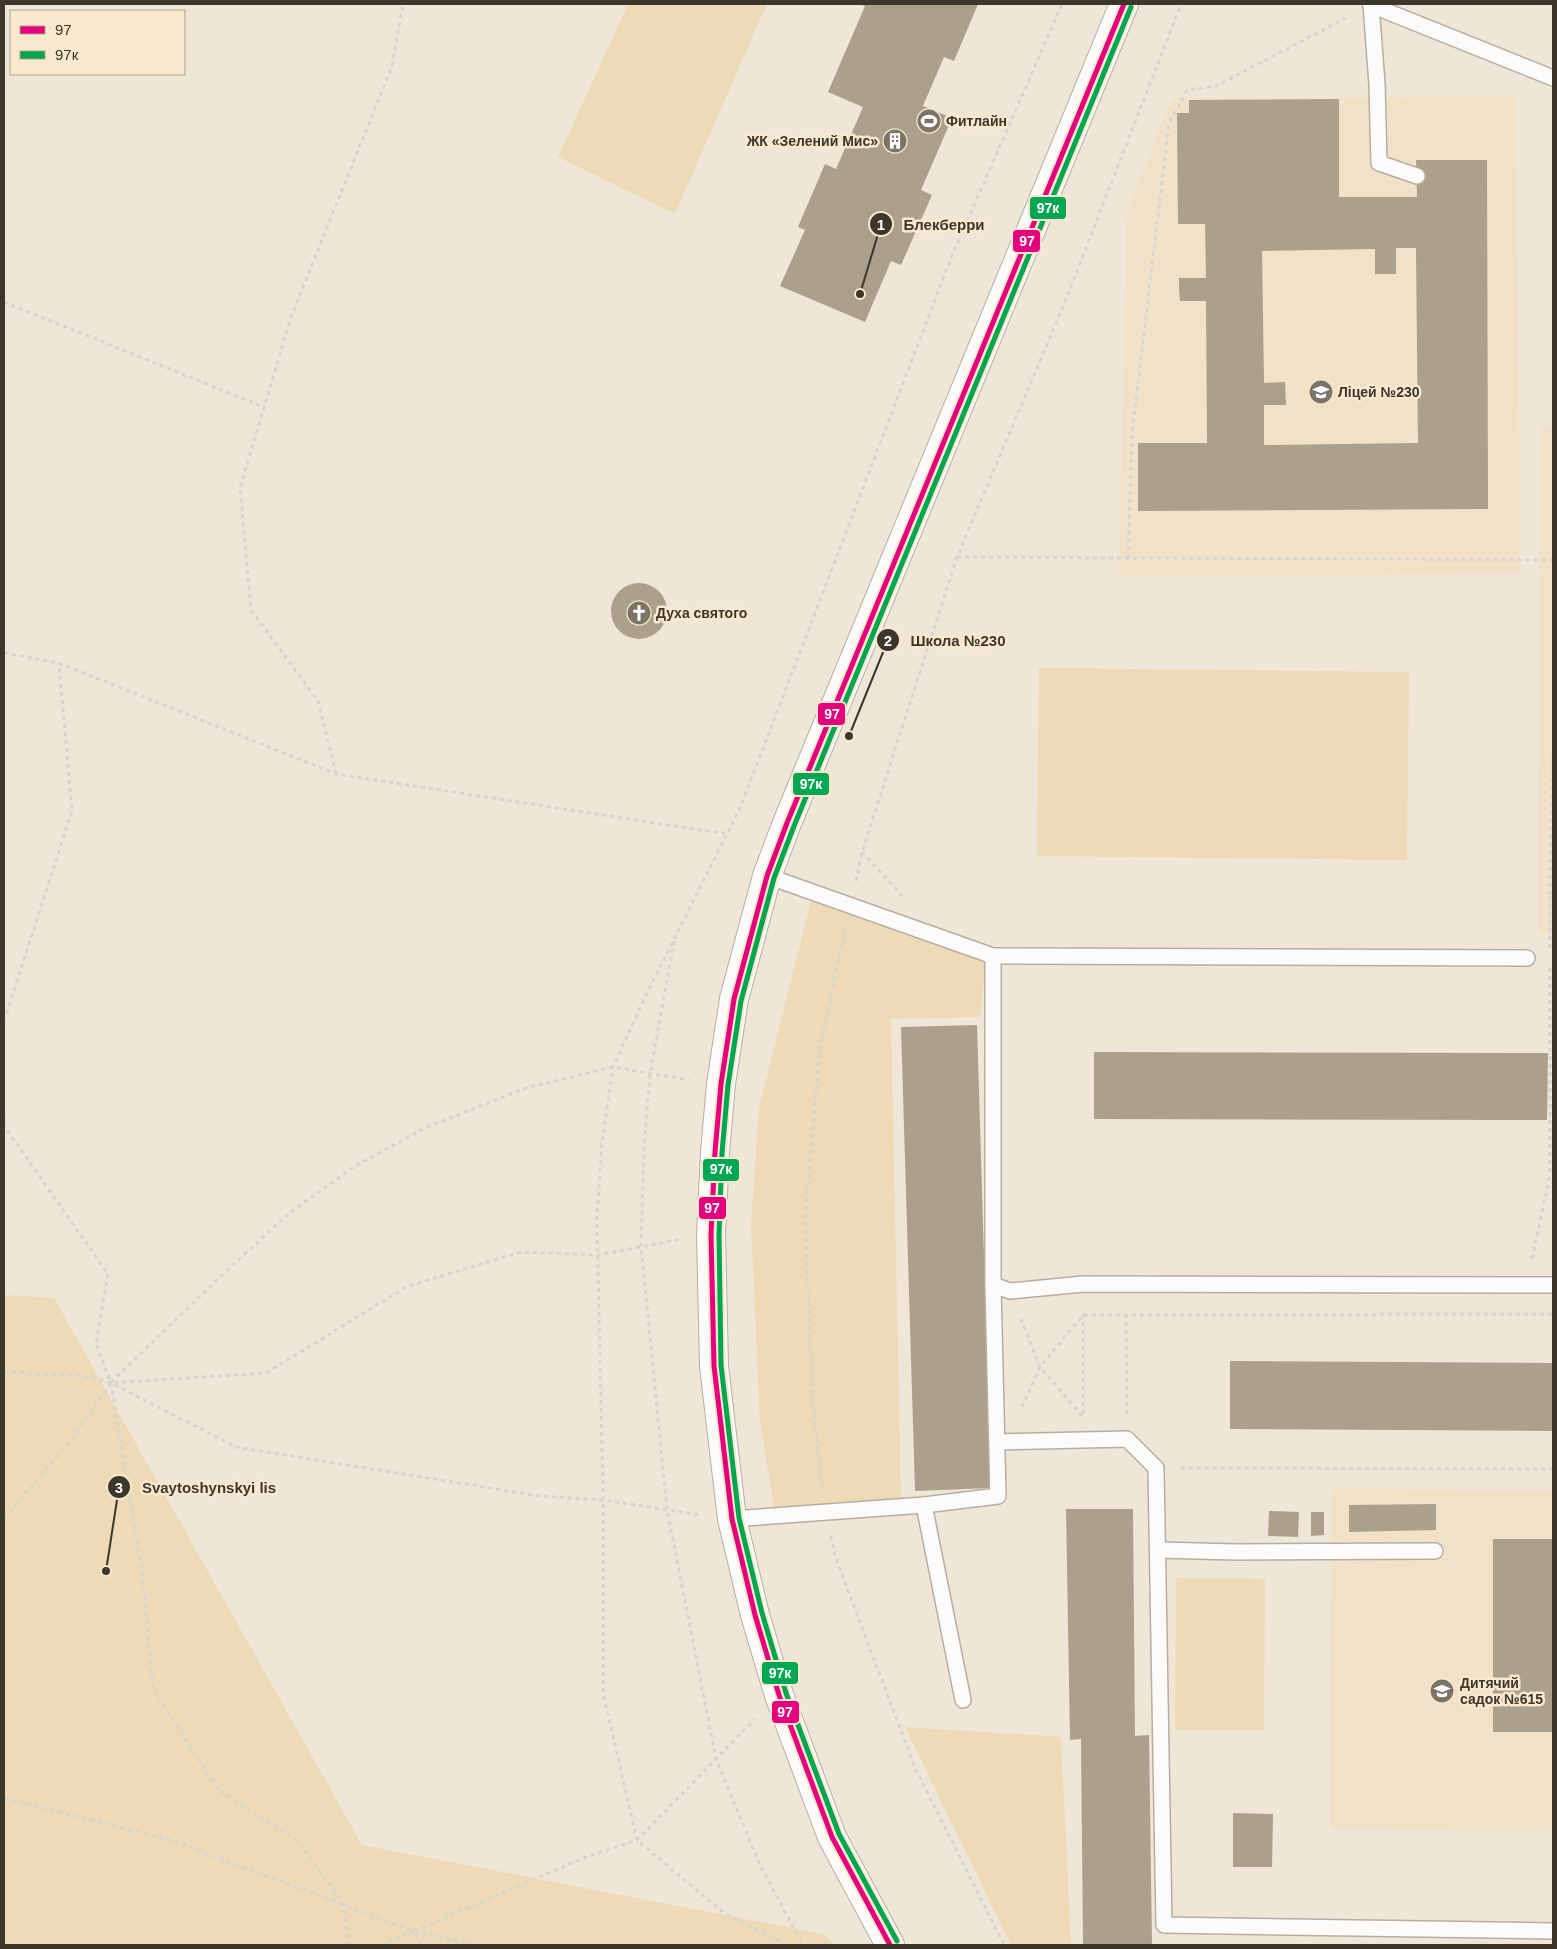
<svg xmlns="http://www.w3.org/2000/svg" width="1557" height="1949" viewBox="0 0 1557 1949" font-family="Arial,sans-serif">
  <style>
    .built { fill: #f1e1c8 }
    .green { fill: #efdab8 }
    .building { fill: #aba08b; fill-rule: evenodd }
    .lines { fill: none; stroke-linecap: round; stroke-linejoin: round }
    .service-casing { stroke: #b6aea3; stroke-width: 18 }
    .tertiary-casing { stroke: #b6aea3; stroke-width: 30 }
    .path { stroke: #d7d5d0; stroke-width: 3; stroke-dasharray: 4 4; stroke-linecap: butt }
    .service { stroke: #fdfbf9; stroke-width: 15 }
    .tertiary { stroke: #fdfbf9; stroke-width: 28 }
    .bus-1-casing { stroke: #f9e8cd; stroke-width: 9 }
    .bus-2-casing { stroke: #f9e8cd; stroke-width: 9 }
    .bus-1 { stroke: #e5007d; stroke-width: 5 }
    .bus-2 { stroke: #00a651; stroke-width: 5 }
    .labels { text-anchor: middle; dominant-baseline: central; stroke-width: 5; stroke-linejoin: round; paint-order: stroke }
    .poi-label { font-size: 14px; font-weight: bold; fill: #3c362b; stroke: #f9e8cd; text-anchor: start }
    .leader { fill: none; stroke: #3c362b; stroke-width: 2 }
    .callout-dot { fill: #3c362b; stroke: #f9e8cd; stroke-width: 2 }
    .mark-label { font-size: 15px; text-anchor: middle; font-weight: bold; fill: #fff }
    .callout-label { font-size: 15px; text-anchor: middle; font-weight: bold; fill: #3c362b; stroke: #f9e8cd; stroke-width: 5; stroke-linejoin: round; paint-order: stroke }
    .line-badge { stroke: #f9e8cd; stroke-width: 2 }
    .badge-label { font-size: 14px; text-anchor: middle; font-weight: bold; fill: #fff }
  </style>
  <rect width="100%" height="100%" fill="#efe6d7"/>
  <!-- built -->
  <g class="built">
    <polygon points="1516,97 1520,574 1119,576 1127,210 1172,98"/>
    <polygon points="1540,427 1553,427 1553,934 1538,933"/>
    <polygon points="1331,1489 1553,1490 1553,1831 1330,1830"/>
  </g>
  <!-- green -->
  <g class="green">
    <polygon points="628,4 767,4 675,214 558,157"/>
    <polygon points="1039,668 1409,672 1407,860 1037,856"/>
    <polygon points="811,901 986,963 980,1017 891,1019 901,1499 774,1507 760,1422 751,1224 759,1108"/>
    <polygon points="4,1295 54,1298 362,1845 824,1934 834,1945 4,1945"/>
    <polygon points="1176,1578 1265,1579 1264,1730 1175,1730"/>
    <polygon points="905,1727 1061,1737 1071,1945 1011,1945"/>
  </g>
  <!-- building -->
  <g class="building">
    <polygon points="858,4 978,4 954,61 944,57 923,106 952,118 921,190 932,195 901,265 891,261 865,322 780,286 805,230 798,227 825,164 836,169 863,107 828,92 865,6"/>
    <path d="M1339,99V197H1417L1416,160H1487L1488,509L1138,511V443H1207L1206,301H1180L1179,288V278H1206L1205,224H1178L1177,113H1189V100ZM1396,248H1416L1418,443L1264,445V405H1286L1285,382L1264,383L1262,251L1375,249V274H1396Z"/>
    <circle cx="639" cy="611" r="28"/>
    <polygon points="977,1025 991,1488 915,1491 901,1027"/>
    <polygon points="1094,1052 1548,1053 1547,1120 1094,1119"/>
    <polygon points="1230,1361 1553,1363 1553,1431 1230,1429"/>
    <polygon points="1436,1504 1436,1530 1349,1532 1349,1505"/>
    <polygon points="1066,1509 1133,1509 1135,1736 1149,1735 1152,1945 1083,1945 1081,1739 1070,1740"/>
    <polygon points="1269,1511 1299,1512 1298,1537 1268,1536"/>
    <polygon points="1311,1512 1324,1512 1324,1535 1311,1536"/>
    <rect x="1493" y="1539" width="60" height="193"/>
    <polygon points="1233,1813 1273,1814 1272,1867 1233,1867"/>
  </g>
  <g class="lines">
    <defs>
      <g id="service">
        <polyline points="1371,4 1371,5 1553,78"/>
        <polyline points="1371,5 1377,84 1379,163 1417,176"/>
        <polyline points="767,876 993,956 1527,958"/>
        <polyline points="993,1285 1010,1291 1083,1284 1553,1285"/>
        <polyline points="998,1442 1127,1439 1156,1468 1164,1925 1553,1931"/>
        <polyline points="924,1505 963,1700"/>
        <polyline points="732,1519 924,1505 998,1496 993,1285 993,956"/>
        <polyline points="1158,1550 1236,1552 1435,1551"/>
      </g>
      <polyline id="tertiary" points="890,1945 832,1837 779,1695 755,1615 732,1519 714,1366 711,1234 715,1152 721,1084 734,999 767,876 787,823 1124,4"/>
    </defs>
    <!-- service casing -->
    <use href="#service" class="service-casing"/>
    <!-- tertiary casing -->
    <use href="#tertiary" class="tertiary-casing"/>
    <!-- path -->
    <g class="path">
      <polyline points="4,302 264,407"/>
      <polyline points="957,557 1553,560"/>
      <polyline points="1128,559 1132,434 1169,123 1187,90 1216,86 1346,18"/>
      <polyline points="4,653 59,663 336,774 727,834"/>
      <polyline points="1553,747 1550,893 1553,893"/>
      <polyline points="336,774 318,701 251,610 240,488 291,317 392,66 403,4"/>
      <polyline points="862,852 902,896"/>
      <polyline points="856,881 862,852 957,557 1065,302 1181,4"/>
      <polyline points="674,941 650,1074 644,1148 641,1246 667,1509 716,1759 760,1865 803,1945"/>
      <polyline points="1550,948 1550,893"/>
      <polyline points="1550,968 1550,1175"/>
      <polyline points="4,1021 72,811 59,663"/>
      <polyline points="4,1115 5,1127 108,1274 96,1343 111,1383 142,1570 153,1689 218,1790 299,1842 343,1903 349,1945"/>
      <polyline points="1532,1259 1550,1175 1553,1175"/>
      <polyline points="1083,1314 1083,1416"/>
      <polyline points="1126,1314 1127,1416"/>
      <polyline points="1021,1319 1040,1367 1082,1416"/>
      <polyline points="4,1372 84,1376 111,1383 236,1447 540,1496 603,1500 701,1515"/>
      <polyline points="111,1382 217,1280 288,1214 355,1166 427,1127 526,1088 613,1067 689,1080"/>
      <polyline points="1022,1407 1040,1367 1083,1315 1553,1314"/>
      <polyline points="1181,1468 1553,1469"/>
      <polyline points="822,1489 813,1404 805,1220 820,1046 845,929"/>
      <polyline points="4,1518 66,1447 111,1383 266,1373 408,1286 521,1252 598,1255 681,1239"/>
      <polyline points="831,1536 835,1556 915,1768 1004,1945"/>
      <polyline points="4,1798 171,1840 414,1931 586,1857 637,1840 755,1719"/>
      <polyline points="381,1945 414,1931"/>
      <polyline points="421,1945 414,1931 477,1945"/>
      <polyline points="787,1945 724,1913 637,1840 603,1693 603,1500 597,1218 602,1142 613,1067 645,997 741,806 951,258 1062,4"/>
    </g>
    <!-- service -->
    <use href="#service" class="service"/>
    <!-- tertiary -->
    <use href="#tertiary" class="tertiary"/>
    <defs>
      <polyline id="bus-1" points="890,1945 832,1837 779,1695 755,1615 732,1519 714,1366 711,1234 715,1152 721,1084 734,999 767,876 787,823 1124,4"/>
      <polyline id="bus-2" points="897,1941 839,1834 786,1693 762,1613 739,1518 721,1365 719,1234 722,1153 728,1085 741,1001 774,878 794,826 1131,7"/>
    </defs>
    <!-- bus-1 casing -->
    <use href="#bus-1" class="bus-1-casing"/>
    <!-- bus-2 casing -->
    <use href="#bus-2" class="bus-2-casing"/>
    <!-- bus-1 -->
    <use href="#bus-1" class="bus-1"/>
    <!-- bus-2 -->
    <use href="#bus-2" class="bus-2"/>
  </g>
  <!-- icons -->
  <defs>
    <symbol id="stadium-disc" viewBox="-11 -11 22 22"><circle r="9.5" fill="#7b7467" stroke="#f9e8cd"/><path d="M0-5a6.5 5 0 1 0 0 10a6.5 5 0 1 0 0-10ZM-3.5-1.8h7v3.6h-7Z" fill="#fff"/></symbol>
    <symbol id="building-disc" viewBox="-11 -11 22 22"><circle r="9.5" fill="#7b7467" stroke="#f9e8cd"/><path d="M-4-6H4V6H1V3H-1V6H-4ZM-2.5-4.3h1.7v1.8h-1.7ZM.8-4.3h1.7v1.8H.8ZM-2.5-1h1.7V.8h-1.7ZM.8-1h1.7V.8H.8Z" fill="#fff"/></symbol>
    <symbol id="school-disc" viewBox="-11 -11 22 22"><circle r="9.5" fill="#7b7467" stroke="#f9e8cd"/><path d="M0-5L7-2L0 1L-7-2ZM-4 1L0 2.5L4 1V4Q0 6-4 4Z" fill="#fff"/></symbol>
    <symbol id="church-disc" viewBox="-11 -11 22 22"><circle r="9.5" fill="#7b7467" stroke="#f9e8cd"/><path d="M-1.2-6h2.4v3.5h3.3v2.4h-3.3V6h-2.4V-.1h-3.3v-2.4h3.3Z" fill="#fff"/></symbol>
  </defs>
  <g fill-rule="evenodd">
    <use href="#stadium-disc" x="915" y="107" width="28" height="28"/>
    <use href="#building-disc" x="881" y="127" width="28" height="28"/>
    <use href="#school-disc" x="1307" y="378" width="28" height="28"/>
    <use href="#church-disc" x="625" y="599" width="28" height="28"/>
    <use href="#school-disc" x="1428" y="1677" width="28" height="28"/>
  </g>
  <g class="labels">
    <!-- poi labels -->
    <g class="poi-label">
      <text x="946" y="121">Фитлайн</text>
      <text x="878" y="141" text-anchor="end">ЖК «Зелений Мис»</text>
      <text x="1338" y="392">Ліцей №230</text>
      <text x="656" y="613">Духа святого</text>
      <text x="1460" y="1683">Дитячий<tspan x="1460" dy="16">садок №615</tspan></text>
    </g>
  </g>
  <!-- callouts -->
  <path class="leader" d="M860 294L881 224M849 736L888 640M106 1571L119 1487"/>
  <g class="callout-dot">
    <circle cx="860" cy="294" r="5"/>
    <circle cx="849" cy="736" r="5"/>
    <circle cx="106" cy="1571" r="5"/>
    <circle cx="881" cy="224" r="12"/>
    <circle cx="888" cy="640" r="12"/>
    <circle cx="119" cy="1487" r="12"/>
  </g>
  <g class="mark-label">
    <text x="881" y="230">1</text>
    <text x="888" y="646">2</text>
    <text x="119" y="1493">3</text>
  </g>
  <g class="callout-label">
    <text x="944" y="230">Блекберри</text>
    <text x="958" y="646">Школа №230</text>
    <text x="209" y="1493">Svaytoshynskyi lis</text>
  </g>
  <g class="line-badge">
    <rect x="1029" y="196" width="38" height="24" rx="5" fill="#00a651"/>
    <rect x="1012" y="229" width="29" height="24" rx="5" fill="#e5007d"/>
    <rect x="817" y="702" width="29" height="24" rx="5" fill="#e5007d"/>
    <rect x="792" y="772" width="38" height="24" rx="5" fill="#00a651"/>
    <rect x="702" y="1158" width="38" height="24" rx="5" fill="#00a651"/>
    <rect x="698" y="1196" width="29" height="24" rx="5" fill="#e5007d"/>
    <rect x="761" y="1661" width="38" height="24" rx="5" fill="#00a651"/>
    <rect x="771" y="1700" width="29" height="24" rx="5" fill="#e5007d"/>
  </g>
  <g class="badge-label">
    <text x="1048" y="213">97к</text>
    <text x="1027" y="246">97</text>
    <text x="832" y="719">97</text>
    <text x="811" y="789">97к</text>
    <text x="721" y="1174">97к</text>
    <text x="712" y="1213">97</text>
    <text x="780" y="1678">97к</text>
    <text x="785" y="1717">97</text>
  </g>
  <!-- border -->
  <rect width="1557" height="1949" fill="none" stroke="#3c362b" stroke-width="10"/>
  <!-- legend -->
  <rect x="10" y="10" width="175" height="65" fill="#f9e8cd" stroke="#ada18c"/>
  <rect x="20" y="26" width="25" height="8" fill="#e5007d" stroke="#ada18c"/>
  <text x="55" y="35" font-size="15" fill="#3c362b">97</text>
  <rect x="20" y="51" width="25" height="8" fill="#00a651" stroke="#ada18c"/>
  <text x="55" y="60" font-size="15" fill="#3c362b">97к</text>
</svg>
